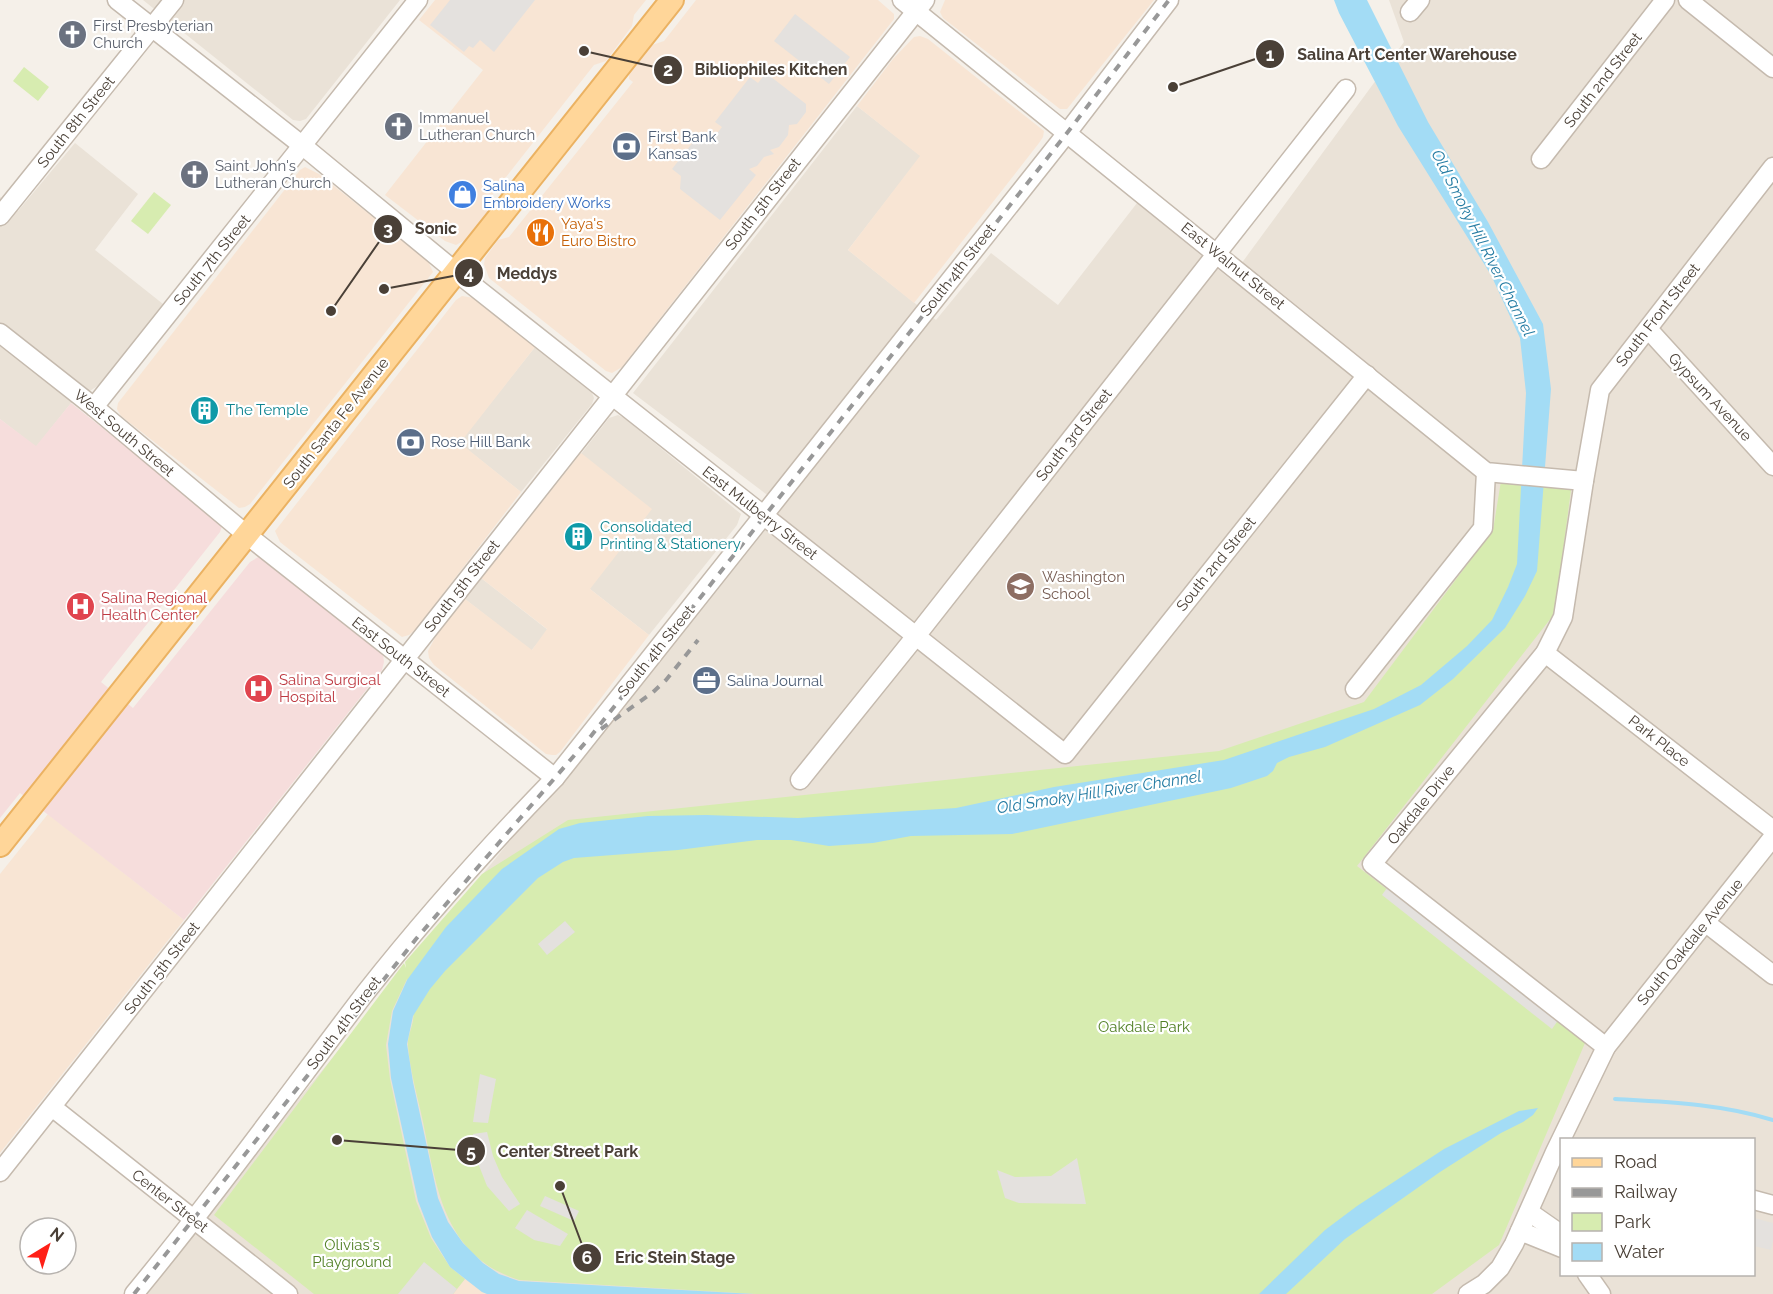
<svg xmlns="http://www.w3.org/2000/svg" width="1773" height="1294" viewBox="0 0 1773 1294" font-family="Raleway,sans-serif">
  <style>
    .residential { fill: #eae2d7; fill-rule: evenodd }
    .commercial { fill: #f8e5d4 }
    .medical { fill: #f6dddc }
    .green { fill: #d7ecb0 }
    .parking { fill: #e4e1de }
    .water { fill: #a3dcf5 }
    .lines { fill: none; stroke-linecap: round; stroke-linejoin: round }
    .stream { stroke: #a3dcf5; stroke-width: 4 }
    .minor-casing { stroke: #c5baae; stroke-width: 21 }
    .major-casing { stroke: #ebb262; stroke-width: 26 }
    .minor { stroke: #fff; stroke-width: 18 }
    .major { stroke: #ffd699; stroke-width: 22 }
    .rail { stroke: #989898; stroke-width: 4; stroke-dasharray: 8 8; stroke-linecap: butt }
    .labels { text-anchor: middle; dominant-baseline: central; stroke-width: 4.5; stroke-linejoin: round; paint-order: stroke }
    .worship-label { font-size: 15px; fill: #5b616d; stroke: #fff; text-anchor: start }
    .street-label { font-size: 15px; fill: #4a4037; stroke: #fff }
    .service-label { font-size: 15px; fill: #4e5e75; stroke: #fff; text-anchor: start }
    .shop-label { font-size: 15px; fill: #366cbe; stroke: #fff; text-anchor: start }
    .food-label { font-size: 15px; fill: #c56008; stroke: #fff; text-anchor: start }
    .culture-label { font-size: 15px; fill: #0d838f; stroke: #fff; text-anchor: start }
    .education-label { font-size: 15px; fill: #785e54; stroke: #fff; text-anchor: start }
    .health-label { font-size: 15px; fill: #be3a42; stroke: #fff; text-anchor: start }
    .park-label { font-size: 15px; fill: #528026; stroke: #fff }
    .water-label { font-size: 16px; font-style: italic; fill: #257ca3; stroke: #fff }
    .leader { fill: none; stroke: #4a4037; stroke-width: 2 }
    .callout-dot { fill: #4a4037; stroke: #fff; stroke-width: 2 }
    .mark-label { font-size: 18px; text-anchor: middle; font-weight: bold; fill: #fff }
    .callout-label { font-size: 16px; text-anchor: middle; font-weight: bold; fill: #4a4037; stroke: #fff; stroke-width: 4.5; stroke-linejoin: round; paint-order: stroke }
  </style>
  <rect width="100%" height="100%" fill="#f5f0e9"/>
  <!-- residential -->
  <g class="residential">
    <polygon points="143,0 400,0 306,119 300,121 293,120"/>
    <path d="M1389,0H1773V1294H134L203,1216L783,507L633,393L857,106L921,156L848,250L936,320L991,253L1058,305L1137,203L1230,279L1404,42ZM1562,1140H1754V1274H1562Z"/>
    <polygon points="75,143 138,194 95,250 163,304 99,385 71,403 36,447 0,419 0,197 18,211"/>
    <polygon points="535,347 592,393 594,398 592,404 521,492 459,443"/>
    <polygon points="618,415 624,418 741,514 737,525 649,635 590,589 581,454 609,418"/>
    <polygon points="481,578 548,630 531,651 465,599"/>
  </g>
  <!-- commercial -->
  <g class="commercial">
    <polygon points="435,0 646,0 634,15 632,26 606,61 594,65 488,200 487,212 465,240 456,245 445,241 385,195 483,70 419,20"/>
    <polygon points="696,0 878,0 894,14 894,19 622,367 612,373 606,371 489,278 484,264 485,258 498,240 509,237 633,82 629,79 629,73 652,45 664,41"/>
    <polygon points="945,0 1154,0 1067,109 1060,109 943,18 940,12"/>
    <polygon points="920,36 928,39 1044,131 1043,137 1039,143 914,303 848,250 920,156 857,106 893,59 914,37"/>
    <polygon points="305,167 319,174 428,261 433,272 250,504 245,507 239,508 121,416 117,409 118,403 300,170"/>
    <polygon points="462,296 474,298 535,347 460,443 521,492 416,629 409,635 402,637 285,546 280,542 275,531 456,300"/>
    <polygon points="581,453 652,509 590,589 649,635 560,752 556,755 552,755 546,754 434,665 429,658 428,651 436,636 465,599 532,650 547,629 481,578"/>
    <polygon points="48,814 184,920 0,1153 0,874"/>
    <polygon points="465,1279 482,1292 487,1294 453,1294"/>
  </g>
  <!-- medical -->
  <polygon class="medical" points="71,403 218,520 222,526 220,532 101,682 133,708 250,562 260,556 379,648 383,654 384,662 382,670 184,920 20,793 0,818 0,419 36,446"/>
  <!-- green -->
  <g class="green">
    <polygon points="24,67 49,87 38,101 13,81"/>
    <polygon points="154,192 171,205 148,234 131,221"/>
    <path d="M1501,481L1571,490L1555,613L1357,866L1585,1043L1499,1245L1432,1294H756L519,1280C444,1256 437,1189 423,1122C418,1098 410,1071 408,1046C407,1038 412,1028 413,1020C415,1008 410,991 407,979L392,1011L386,1045L390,1079L416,1201L431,1238L450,1267L465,1279L453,1294H314L214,1215L404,963L406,968L405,962L482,874L568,820L1219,751L1364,702L1493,530Z"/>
  </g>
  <!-- parking -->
  <g class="parking">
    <polygon points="450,0 535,0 494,52 480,40 473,48 469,46 464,52 430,25"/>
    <polygon points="795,14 850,57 829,84 774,41"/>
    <polygon points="766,73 806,104 806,112 797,124 789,125 788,135 779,147 770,150 774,154 764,157 757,166 749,169 756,175 720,220 680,189 681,176 672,169 701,132 712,140 722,127 715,122 750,77 758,83"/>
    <polygon points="1389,885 1559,1019 1552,1029 1382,895"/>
    <polygon points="565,921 575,932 547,955 538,944"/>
    <polygon points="480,1074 496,1079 488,1123 473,1122"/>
    <polygon points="487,1132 493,1156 502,1177 520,1204 509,1211 487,1186 476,1158 473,1134"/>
    <polygon points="1077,1158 1086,1204 1019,1203 1005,1198 997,1170 1015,1177 1051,1176"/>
    <polygon points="545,1196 579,1211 574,1221 540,1206"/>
    <polygon points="527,1210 568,1234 560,1246 534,1240 515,1228"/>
    <polygon points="1754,1218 1773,1223 1773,1241 1771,1250 1754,1246"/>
    <polygon points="424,1262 457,1289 453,1294 398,1294"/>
  </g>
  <!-- water -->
  <g class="water">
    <polygon points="1334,0 1367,0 1428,122 1488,222 1543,324 1551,389 1537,571 1525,596 1505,628 1453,679 1420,705 1325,747 1289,757 1277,763 1273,771 1267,776 1231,788 1012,834 911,836 873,843 829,846 791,840 757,840 678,850 574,858 563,862 538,878 445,971 430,989 413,1016 407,1044 413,1082 438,1198 448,1222 463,1243 483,1263 499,1274 519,1281 754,1294 487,1294 482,1292 450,1267 432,1237 418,1201 391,1078 388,1044 393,1011 407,980 446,927 502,869 559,829 580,823 648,816 706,815 798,818 956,808 1054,787 1224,760 1374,709 1421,685 1467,646 1492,620 1508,587 1517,564 1526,393 1520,338 1491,275 1398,126 1339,13"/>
    <polygon points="1538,1108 1533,1115 1523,1122 1501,1133 1440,1172 1345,1239 1286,1294 1259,1294 1325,1230 1357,1206 1444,1149 1519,1111"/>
  </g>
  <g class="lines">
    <!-- stream -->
    <path class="stream" d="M1615,1099C1669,1102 1722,1104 1773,1120"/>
    <defs>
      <g id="minor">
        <polyline points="117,0 303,146 456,272 1065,754 1367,375"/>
        <polyline points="902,0 1486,472 1584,481"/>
        <polyline points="1688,0 1773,68"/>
        <polyline points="1410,12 1420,0"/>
        <polyline points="1541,159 1665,0"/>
        <polyline points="0,216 174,0"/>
        <polyline points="1648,329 1773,466"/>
        <polyline points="0,333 94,407 247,535 555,778"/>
        <polyline points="94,407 418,0"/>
        <polyline points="1545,653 1773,830"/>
        <polyline points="1355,689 1483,528 1486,472"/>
        <polyline points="800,780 916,636 1346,89"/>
        <polyline points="1706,923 1773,975"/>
        <polyline points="1606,1047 1372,864 1545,653 1563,617 1584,481 1600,390 1773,167"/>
        <polyline points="52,1107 288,1294"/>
        <polyline points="0,1172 925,0"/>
        <polyline points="1754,1200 1773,1205"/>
        <polyline points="1529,1212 1562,1235"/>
        <polyline points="1520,1231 1562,1248"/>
        <polyline points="1587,1274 1601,1294"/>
        <path d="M134,1294C215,1196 289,1093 366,992C425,917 489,846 555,778L1067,133L1169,0"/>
        <polyline points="1468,1294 1484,1284 1500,1268 1514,1244 1555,1152 1606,1047 1773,837"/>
      </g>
      <polyline id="major" points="0,845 672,0"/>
    </defs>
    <!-- minor casing -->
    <use href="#minor" class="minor-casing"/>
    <!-- major casing -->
    <use href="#major" class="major-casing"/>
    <!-- minor -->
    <use href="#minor" class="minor"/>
    <!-- major -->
    <use href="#major" class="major"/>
    <!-- rail -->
    <g class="rail">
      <polyline points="601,729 652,693 666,680 698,640"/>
      <polyline points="134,1294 416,939 591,736 1067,133 1169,0"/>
    </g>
  </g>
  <!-- icons -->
  <defs>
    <symbol id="church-disc" viewBox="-11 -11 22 22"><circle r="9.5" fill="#6b7280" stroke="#fff"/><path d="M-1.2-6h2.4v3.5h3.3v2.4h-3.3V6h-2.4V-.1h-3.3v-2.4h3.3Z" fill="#fff"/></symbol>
    <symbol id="bank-disc" viewBox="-11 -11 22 22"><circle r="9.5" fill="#5c6f8a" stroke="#fff"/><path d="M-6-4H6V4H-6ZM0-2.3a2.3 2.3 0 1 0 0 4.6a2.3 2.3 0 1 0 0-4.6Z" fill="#fff"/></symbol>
    <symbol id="shop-disc" viewBox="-11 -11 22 22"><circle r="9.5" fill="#3f7fe0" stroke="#fff"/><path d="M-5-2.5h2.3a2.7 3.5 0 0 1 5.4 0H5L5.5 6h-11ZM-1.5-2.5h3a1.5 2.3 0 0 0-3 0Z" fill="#fff"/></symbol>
    <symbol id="restaurant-disc" viewBox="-11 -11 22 22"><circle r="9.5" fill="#e8710a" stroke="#fff"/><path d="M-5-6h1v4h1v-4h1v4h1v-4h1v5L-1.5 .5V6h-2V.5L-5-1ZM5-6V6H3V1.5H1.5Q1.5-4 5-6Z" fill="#fff"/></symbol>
    <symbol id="building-disc" viewBox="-11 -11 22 22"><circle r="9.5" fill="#0f9aa8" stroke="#fff"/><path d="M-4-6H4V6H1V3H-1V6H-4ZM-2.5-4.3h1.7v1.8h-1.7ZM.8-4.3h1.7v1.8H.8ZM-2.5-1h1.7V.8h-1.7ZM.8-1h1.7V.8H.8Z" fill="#fff"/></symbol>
    <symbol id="school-disc" viewBox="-11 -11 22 22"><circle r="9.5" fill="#8d6e63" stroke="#fff"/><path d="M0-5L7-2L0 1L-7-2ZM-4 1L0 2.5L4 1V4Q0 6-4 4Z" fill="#fff"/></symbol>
    <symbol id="hospital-disc" viewBox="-11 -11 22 22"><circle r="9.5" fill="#e0444e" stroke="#fff"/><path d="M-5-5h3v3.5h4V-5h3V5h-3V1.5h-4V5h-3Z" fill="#fff"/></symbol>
    <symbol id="office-disc" viewBox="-11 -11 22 22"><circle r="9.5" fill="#5c6f8a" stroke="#fff"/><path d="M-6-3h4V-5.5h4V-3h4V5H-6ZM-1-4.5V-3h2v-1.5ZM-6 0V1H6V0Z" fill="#fff"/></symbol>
  </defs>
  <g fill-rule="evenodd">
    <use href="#church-disc" x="56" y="18" width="33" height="33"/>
    <use href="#church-disc" x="382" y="110" width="33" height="33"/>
    <use href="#bank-disc" x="610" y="130" width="33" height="33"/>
    <use href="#church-disc" x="178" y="158" width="33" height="33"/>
    <use href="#shop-disc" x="446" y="178" width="33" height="33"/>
    <use href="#restaurant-disc" x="524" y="216" width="33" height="33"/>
    <use href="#building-disc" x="188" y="394" width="33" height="33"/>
    <use href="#bank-disc" x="394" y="426" width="33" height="33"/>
    <use href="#building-disc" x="562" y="520" width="33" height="33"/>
    <use href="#school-disc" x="1004" y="570" width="33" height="33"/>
    <use href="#hospital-disc" x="64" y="590" width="33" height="33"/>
    <use href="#office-disc" x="690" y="664" width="33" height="33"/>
    <use href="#hospital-disc" x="242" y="672" width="33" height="33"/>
  </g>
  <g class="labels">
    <!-- worship labels -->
    <g class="worship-label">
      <text x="93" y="26">First Presbyterian<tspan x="93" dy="17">Church</tspan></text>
      <text x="419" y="118">Immanuel<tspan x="419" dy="17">Lutheran Church</tspan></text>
      <text x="215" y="166">Saint John's<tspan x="215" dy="17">Lutheran Church</tspan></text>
    </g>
    <!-- street labels -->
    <g class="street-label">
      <text transform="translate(1603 80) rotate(-52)">South 2nd Street</text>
      <text transform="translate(76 122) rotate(-51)">South 8th Street</text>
      <text transform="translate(763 204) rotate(-52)">South 5th Street</text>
      <text transform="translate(212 260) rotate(-51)">South 7th Street</text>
      <text transform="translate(1233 266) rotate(39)">East Walnut Street</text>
      <text transform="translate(958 270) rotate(-52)">South 4th Street</text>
      <text transform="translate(1658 315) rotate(-52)">South Front Street</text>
      <text transform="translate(1710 397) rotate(47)">Gypsum Avenue</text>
      <text transform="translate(336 423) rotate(-52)">South Santa Fe Avenue</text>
      <text transform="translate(124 433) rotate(40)">West South Street</text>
      <text transform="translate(1074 435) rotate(-52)">South 3rd Street</text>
      <text transform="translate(760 513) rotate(38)">East Mulberry Street</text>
      <text transform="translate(1216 564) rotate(-51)">South 2nd Street</text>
      <text transform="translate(462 586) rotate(-52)">South 5th Street</text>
      <text transform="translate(656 651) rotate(-51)">South 4th Street</text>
      <text transform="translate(401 657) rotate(38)">East South Street</text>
      <text transform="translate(1659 741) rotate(38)">Park Place</text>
      <text transform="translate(1421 805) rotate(-51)">Oakdale Drive</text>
      <text transform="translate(1690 942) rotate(-51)">South Oakdale Avenue</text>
      <text transform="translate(162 968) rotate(-52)">South 5th Street</text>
      <text transform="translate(344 1023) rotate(-53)">South 4th Street</text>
      <text transform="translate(170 1201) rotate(38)">Center Street</text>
    </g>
    <!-- service labels -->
    <g class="service-label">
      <text x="648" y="137">First Bank<tspan x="648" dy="17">Kansas</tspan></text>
      <text x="431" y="442">Rose Hill Bank</text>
      <text x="727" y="681">Salina Journal</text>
    </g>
    <!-- shop labels -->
    <g class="shop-label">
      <text x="483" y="186">Salina<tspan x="483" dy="17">Embroidery Works</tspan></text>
    </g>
    <!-- food labels -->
    <g class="food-label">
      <text x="561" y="224">Yaya's<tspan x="561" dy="17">Euro Bistro</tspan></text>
    </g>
    <!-- culture labels -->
    <g class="culture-label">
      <text x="226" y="410">The Temple</text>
      <text x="600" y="527">Consolidated<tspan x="600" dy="17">Printing &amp; Stationery</tspan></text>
    </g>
    <!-- education labels -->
    <g class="education-label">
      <text x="1042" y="577">Washington<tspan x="1042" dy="17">School</tspan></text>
    </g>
    <!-- health labels -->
    <g class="health-label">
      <text x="101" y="598">Salina Regional<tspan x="101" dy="17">Health Center</tspan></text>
      <text x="279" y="680">Salina Surgical<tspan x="279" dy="17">Hospital</tspan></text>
    </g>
    <!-- park labels -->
    <g class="park-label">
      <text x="1144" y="1027">Oakdale Park</text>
      <text x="352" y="1245">Olivias's<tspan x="352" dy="17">Playground</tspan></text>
    </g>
    <!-- water labels -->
    <g class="water-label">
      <text transform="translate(1483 243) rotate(63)">Old Smoky Hill River Channel</text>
      <text transform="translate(1099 792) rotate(-9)">Old Smoky Hill River Channel</text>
    </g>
  </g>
  <!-- callouts -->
  <path class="leader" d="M1173 87L1270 54M584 51L668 70M331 311L388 229M384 289L469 273M337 1140L471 1151M560 1186L587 1258"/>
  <g class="callout-dot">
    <circle cx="1173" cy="87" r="6"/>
    <circle cx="584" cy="51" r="6"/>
    <circle cx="331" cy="311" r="6"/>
    <circle cx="384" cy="289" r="6"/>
    <circle cx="337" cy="1140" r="6"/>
    <circle cx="560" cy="1186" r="6"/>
    <circle cx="1270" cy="54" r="15"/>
    <circle cx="668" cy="70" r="15"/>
    <circle cx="388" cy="229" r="15"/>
    <circle cx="469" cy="273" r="15"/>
    <circle cx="471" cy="1151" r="15"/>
    <circle cx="587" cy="1258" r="15"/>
  </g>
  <g class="mark-label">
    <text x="1270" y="61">1</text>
    <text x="668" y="76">2</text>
    <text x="388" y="235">3</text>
    <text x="469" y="279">4</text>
    <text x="471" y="1158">5</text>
    <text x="587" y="1264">6</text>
  </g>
  <g class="callout-label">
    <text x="1407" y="60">Salina Art Center Warehouse</text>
    <text x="771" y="75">Bibliophiles Kitchen</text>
    <text x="436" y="234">Sonic</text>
    <text x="527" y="279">Meddys</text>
    <text x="568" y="1157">Center Street Park</text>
    <text x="675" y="1263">Eric Stein Stage</text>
  </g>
  <!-- legend -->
  <rect x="1560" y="1138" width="195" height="138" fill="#ffffff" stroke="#b7b3af" stroke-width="1.5"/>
  <rect x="1572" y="1158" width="30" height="9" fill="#ffd699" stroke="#b7b3af" stroke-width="1.5"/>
  <text x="1614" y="1168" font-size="18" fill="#4a4037">Road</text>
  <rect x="1572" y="1188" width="30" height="9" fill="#989898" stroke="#b7b3af" stroke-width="1.5"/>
  <text x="1614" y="1198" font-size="18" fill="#4a4037">Railway</text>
  <rect x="1572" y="1213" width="30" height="18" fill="#d7ecb0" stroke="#b7b3af" stroke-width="1.5"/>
  <text x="1614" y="1228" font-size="18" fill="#4a4037">Park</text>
  <rect x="1572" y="1243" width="30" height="18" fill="#a3dcf5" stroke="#b7b3af" stroke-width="1.5"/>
  <text x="1614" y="1258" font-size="18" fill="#4a4037">Water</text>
  <!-- north arrow -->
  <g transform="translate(48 1246) rotate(38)"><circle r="28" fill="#ffffff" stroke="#b7b3af" stroke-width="1.5"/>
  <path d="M0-4.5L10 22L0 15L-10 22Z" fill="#ff2017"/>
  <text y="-9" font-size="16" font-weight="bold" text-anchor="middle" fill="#4a4037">N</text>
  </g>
</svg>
